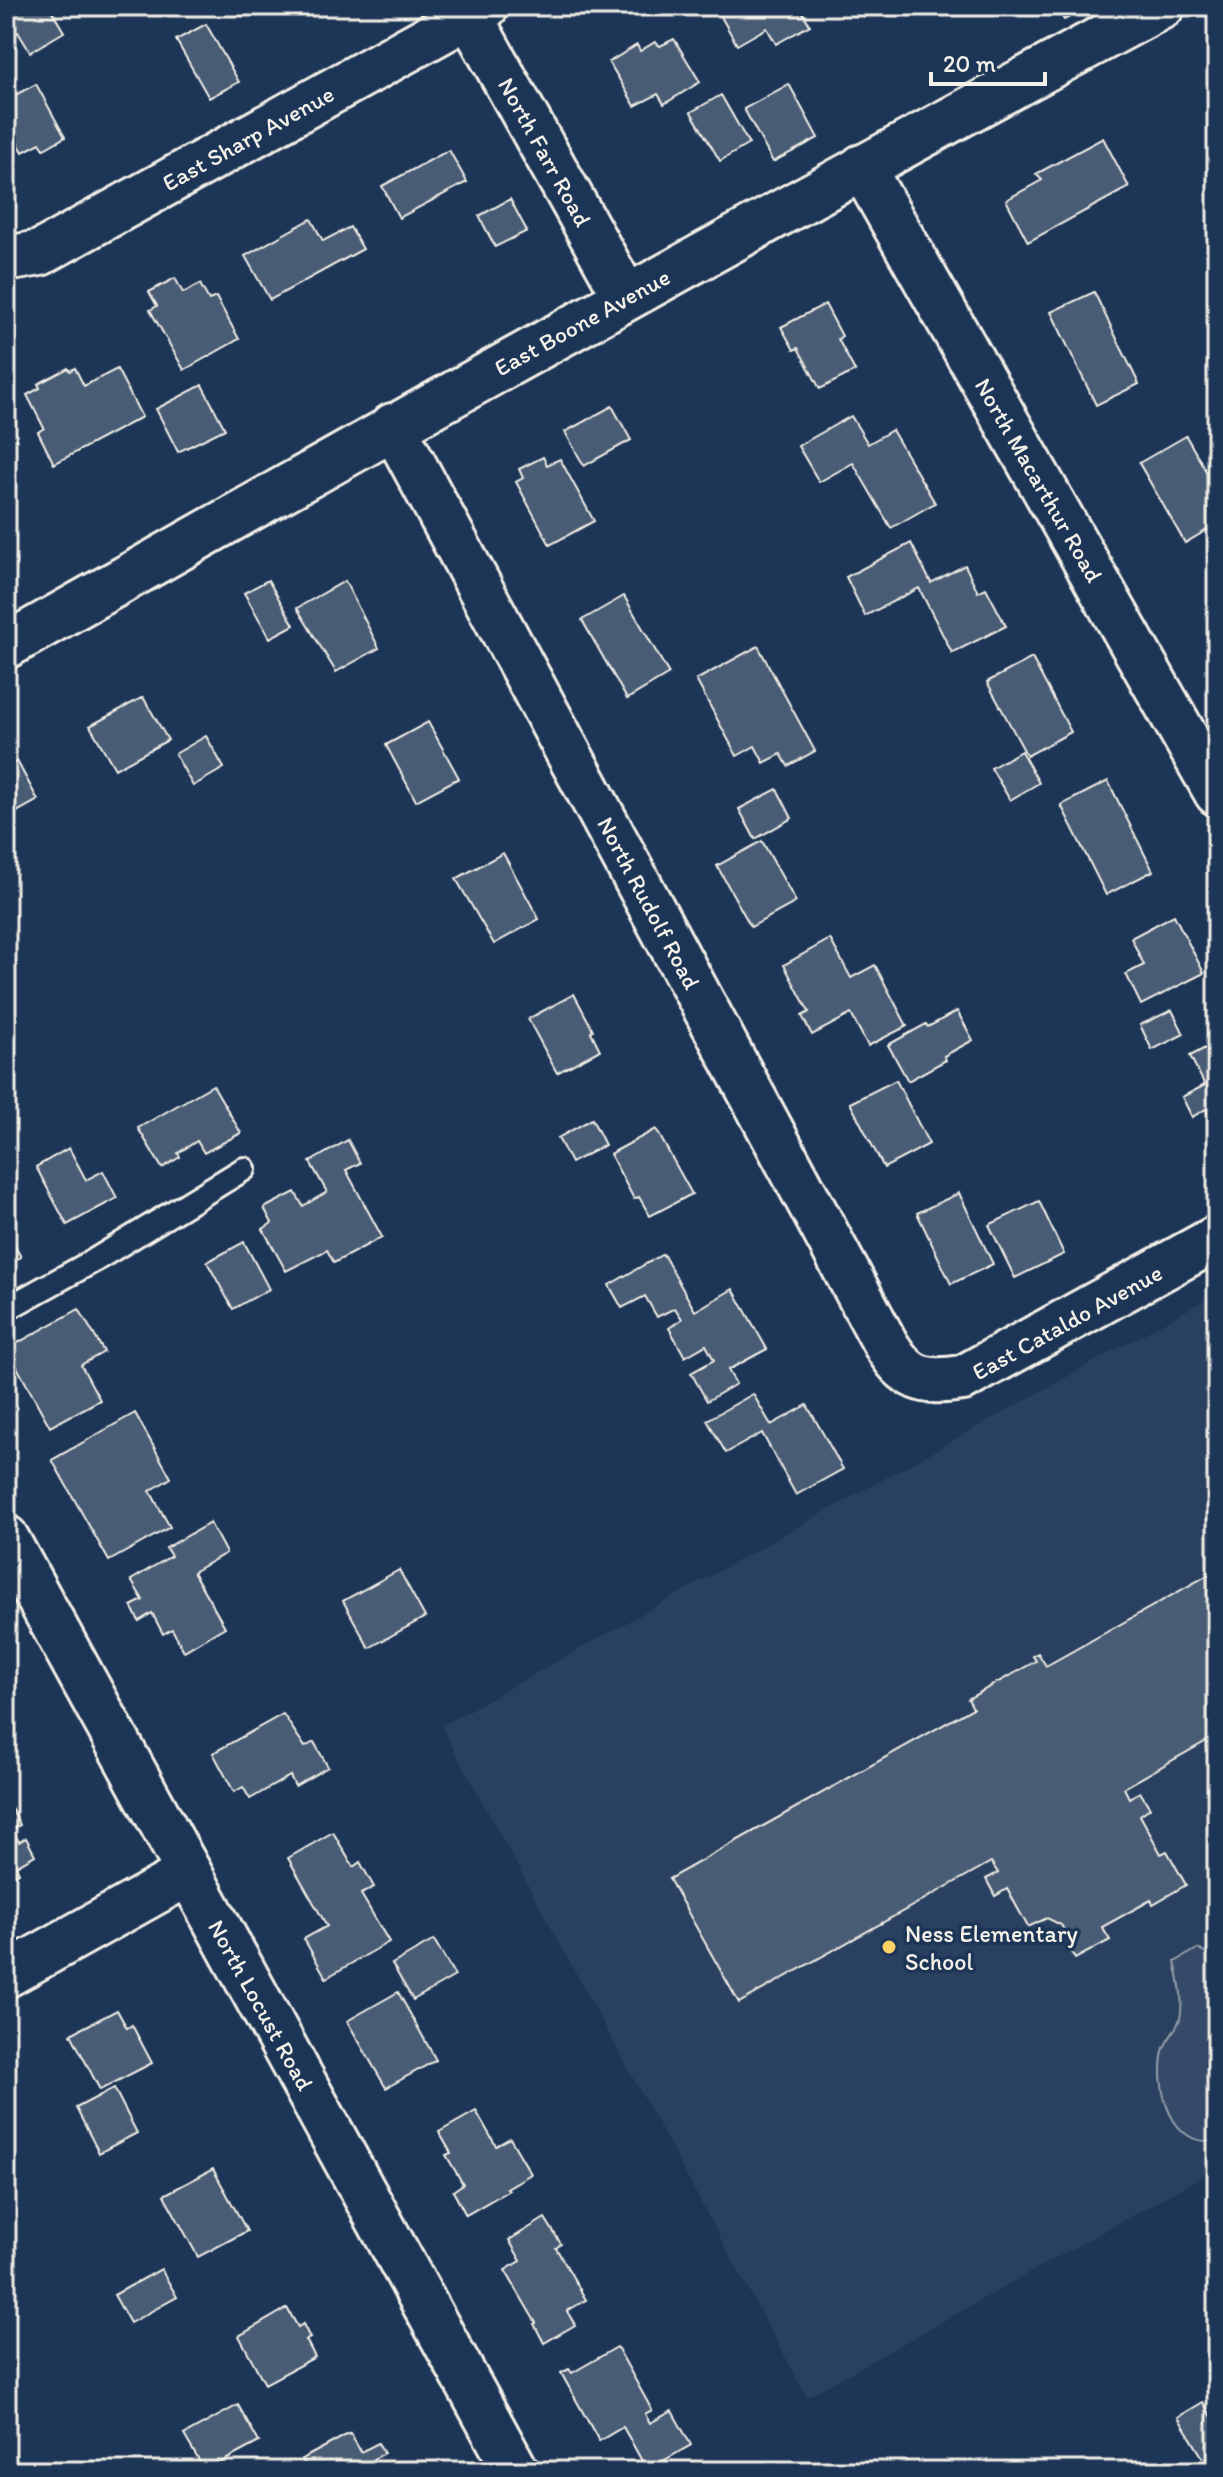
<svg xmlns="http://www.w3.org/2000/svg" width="1223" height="2477" viewBox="0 0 1223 2477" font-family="Itim,sans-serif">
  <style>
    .built { fill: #2a4060 }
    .green { fill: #354a67; stroke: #949ea8; stroke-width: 2 }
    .building { fill: #485b74; stroke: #f4f1e8; stroke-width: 2 }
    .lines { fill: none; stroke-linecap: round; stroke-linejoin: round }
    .service-casing { stroke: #f4f1e8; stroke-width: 28 }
    .minor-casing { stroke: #f4f1e8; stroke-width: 50 }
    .service { stroke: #1d3557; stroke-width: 22 }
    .minor { stroke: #1d3557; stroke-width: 44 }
    .poi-dot { fill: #ffd166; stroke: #1d3557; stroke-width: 3 }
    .labels { text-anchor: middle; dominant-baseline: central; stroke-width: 7; stroke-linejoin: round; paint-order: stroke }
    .street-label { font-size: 24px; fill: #f4f1e8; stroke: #1d3557 }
    .poi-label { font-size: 24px; fill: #f4f1e8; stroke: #1d3557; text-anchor: start }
  </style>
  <rect width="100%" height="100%" fill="#1d3557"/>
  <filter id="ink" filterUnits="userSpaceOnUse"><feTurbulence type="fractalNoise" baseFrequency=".0125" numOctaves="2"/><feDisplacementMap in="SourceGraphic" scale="16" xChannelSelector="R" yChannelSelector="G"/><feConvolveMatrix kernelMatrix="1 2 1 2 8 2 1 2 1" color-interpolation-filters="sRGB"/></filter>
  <g filter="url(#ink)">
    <!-- built -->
    <polygon class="built" points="1217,1293 1217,2168 807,2397 441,1726"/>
    <!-- green -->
    <path class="green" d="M1197,1949L1217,1957V2140C1170,2150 1155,2086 1163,2051C1166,2039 1177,2031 1180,2018C1184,2000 1179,1980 1175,1962Z"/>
    <!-- building -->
    <g class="building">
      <polygon points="6,6 49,6 64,32 30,52 18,32 6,39"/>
      <polygon points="715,6 799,6 810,25 776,44 767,28 737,45"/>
      <polygon points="1056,6 1091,6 1064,20"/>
      <polygon points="206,24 239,82 209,98 176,40"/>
      <polygon points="674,39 700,82 664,104 658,94 635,106 609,62 637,45 640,51 655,42 660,46"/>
      <polygon points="36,84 65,137 44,149 40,143 23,152 6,122 6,100"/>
      <polygon points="789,84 818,138 773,162 744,109"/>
      <polygon points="721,95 749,144 720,161 691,112"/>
      <polygon points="1103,138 1129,187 1028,242 1006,200 1042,180 1036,174"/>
      <polygon points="449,150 467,182 399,218 382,186"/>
      <polygon points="510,199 527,231 495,247 479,216"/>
      <polygon points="311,219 323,241 350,227 363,249 270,300 245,256"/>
      <polygon points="175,278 183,293 200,284 209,300 216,297 239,339 184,370 150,310 157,306 149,292"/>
      <polygon points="1094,292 1139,384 1096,405 1051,312"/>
      <polygon points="825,304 842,336 838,339 855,371 820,389 798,348 794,350 781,327"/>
      <polygon points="68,368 70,371 75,368 84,386 117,369 142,417 54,464 38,432 44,428 27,395 40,388 38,384"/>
      <polygon points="202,385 225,429 178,452 156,409"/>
      <polygon points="612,406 631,440 584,466 565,432"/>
      <polygon points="851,416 868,444 892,430 935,503 891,528 853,463 819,482 798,446"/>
      <polygon points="1186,436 1217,490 1217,524 1185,543 1139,463"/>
      <polygon points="543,457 547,465 560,459 594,521 550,545 516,482 523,478 519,469"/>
      <polygon points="911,543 931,583 965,565 978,592 986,588 1006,626 952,653 919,588 865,616 846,577"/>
      <polygon points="268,580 294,625 270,638 244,593"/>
      <polygon points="345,581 379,648 336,672 297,608"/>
      <polygon points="624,596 669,674 627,699 582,620"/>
      <polygon points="758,646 815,751 788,766 781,754 764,763 755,746 737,756 696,680"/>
      <polygon points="1032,658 1071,732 1027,756 987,682"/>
      <polygon points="143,697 168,740 115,769 90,726"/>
      <polygon points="428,722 459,778 416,801 386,745"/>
      <polygon points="206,736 224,768 193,786 175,754"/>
      <polygon points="1021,751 1039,783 1010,800 991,768"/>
      <polygon points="17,761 38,800 6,818 6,767"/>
      <polygon points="1108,781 1153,871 1106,895 1061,805"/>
      <polygon points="777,789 792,818 755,839 739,809"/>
      <polygon points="762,841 796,902 751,927 717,866"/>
      <polygon points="503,853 539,919 494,944 456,879"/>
      <polygon points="1174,915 1204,973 1141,1005 1126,974 1144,965 1131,938"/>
      <polygon points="830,939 851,978 875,965 907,1026 868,1046 851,1014 812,1035 802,1016 809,1012 784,965"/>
      <polygon points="574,994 593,1030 591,1032 600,1050 557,1073 528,1019"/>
      <polygon points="1172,1010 1184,1034 1152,1050 1140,1025"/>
      <polygon points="957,1011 973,1040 944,1056 946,1060 908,1081 888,1045 926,1024 928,1027"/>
      <polygon points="1217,1042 1217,1131 1206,1109 1192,1117 1182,1097 1205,1085 1190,1056"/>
      <polygon points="896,1080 929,1144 884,1168 850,1103"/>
      <polygon points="213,1085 241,1133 204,1153 197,1141 178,1153 180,1157 162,1168 138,1128"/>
      <polygon points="592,1119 605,1145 571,1163 558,1138"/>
      <polygon points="656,1129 692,1194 650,1216 639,1197 634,1199 610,1154"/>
      <polygon points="348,1140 360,1163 346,1170 382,1237 334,1263 327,1250 286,1271 263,1229 272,1223 264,1208 295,1192 303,1206 327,1192 310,1162"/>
      <polygon points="69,1148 86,1180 103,1171 117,1198 67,1225 36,1167"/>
      <polygon points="959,1193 993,1264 951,1284 917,1213"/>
      <polygon points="1039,1201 1064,1254 1015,1278 989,1225"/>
      <polygon points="6,1230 21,1257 6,1265"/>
      <polygon points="244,1242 269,1289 233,1309 207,1262"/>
      <polygon points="663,1254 695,1311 733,1289 767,1349 728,1370 736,1384 707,1401 691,1373 714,1360 706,1345 685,1357 669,1328 682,1319 675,1308 657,1317 645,1296 622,1308 609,1285"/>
      <polygon points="79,1309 104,1352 81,1365 100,1400 50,1427 7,1349"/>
      <polygon points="753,1394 771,1425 807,1405 843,1469 796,1495 762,1433 726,1453 707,1420"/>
      <polygon points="135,1413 171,1478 150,1491 170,1527 109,1561 52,1460"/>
      <polygon points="210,1523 226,1553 193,1572 225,1627 184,1651 172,1629 163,1634 152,1613 139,1621 131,1606 143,1600 131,1580 171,1556 166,1548"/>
      <polygon points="399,1570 425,1617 369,1648 343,1601"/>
      <polygon points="1217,1570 1217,1735 1124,1788 1129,1798 1140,1792 1150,1808 1140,1815 1161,1854 1167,1851 1186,1885 1153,1904 1151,1900 1102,1927 1110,1940 1075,1959 1068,1946 1072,1943 1061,1925 1047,1918 1028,1927 1007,1889 995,1896 986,1879 998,1873 991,1862 739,2003 669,1879 973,1708 968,1699 1036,1661 1033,1656 1038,1653 1046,1666"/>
      <polygon points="283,1714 305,1747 314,1742 328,1767 295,1786 290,1776 250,1799 243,1787 234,1792 213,1753"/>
      <polygon points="7,1801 20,1825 12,1830 19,1842 26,1838 35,1855 16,1866 19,1873 6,1880"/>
      <polygon points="333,1832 353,1867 360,1862 374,1887 361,1894 389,1942 326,1978 304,1939 327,1926 288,1858"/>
      <polygon points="434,1940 455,1976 413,2000 392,1964"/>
      <polygon points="398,1992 436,2060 386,2088 347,2021"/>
      <polygon points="117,2010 127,2028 132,2025 152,2063 100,2090 71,2034"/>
      <polygon points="114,2088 137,2133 99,2153 76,2108"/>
      <polygon points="476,2111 496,2146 510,2138 531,2174 507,2188 509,2190 466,2215 453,2191 463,2184 446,2155 451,2153 439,2132"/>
      <polygon points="213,2169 247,2231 198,2257 164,2195"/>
      <polygon points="545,2218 561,2244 556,2248 586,2300 567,2311 575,2325 544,2343 534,2324 536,2323 505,2270 521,2261 509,2240"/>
      <polygon points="161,2269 177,2297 130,2323 114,2295"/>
      <polygon points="287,2308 298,2327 303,2324 310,2338 306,2340 315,2357 265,2384 239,2336"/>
      <polygon points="617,2347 652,2410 645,2414 650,2423 672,2411 691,2445 647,2470 623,2427 599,2441 561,2373 569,2369 572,2373"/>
      <polygon points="1203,2402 1212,2417 1217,2413 1217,2471 1211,2471 1178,2417"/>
      <polygon points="238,2405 259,2442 205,2471 184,2435"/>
      <polygon points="350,2433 361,2452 378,2443 384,2453 372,2460 378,2471 309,2471 302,2459"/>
    </g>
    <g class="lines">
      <defs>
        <polyline id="service" points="6,1309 95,1260 244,1169"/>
        <g id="minor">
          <polyline points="464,6 626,297"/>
          <polyline points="862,167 1217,793"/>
          <polyline points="6,259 40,253 486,6"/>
          <path d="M393,426L885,1343C907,1380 922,1384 963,1378L1217,1238"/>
          <path d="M6,646C389,429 773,214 1162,6"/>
          <polyline points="6,1538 516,2471"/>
          <polyline points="6,1975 189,1873"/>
        </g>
      </defs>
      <!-- service casing -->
      <use href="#service" class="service-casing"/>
      <!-- minor casing -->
      <use href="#minor" class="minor-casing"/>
      <!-- service -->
      <use href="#service" class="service"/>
      <!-- minor -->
      <use href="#minor" class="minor"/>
    </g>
  </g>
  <!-- markers -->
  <circle class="poi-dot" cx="889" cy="1947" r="8"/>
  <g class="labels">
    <!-- street labels -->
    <g class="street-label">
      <text transform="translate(248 138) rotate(-29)">East Sharp Avenue</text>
      <text transform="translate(545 152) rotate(61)">North Farr Road</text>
      <text transform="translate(582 322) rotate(-29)">East Boone Avenue</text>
      <text transform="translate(1039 480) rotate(60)">North Macarthur Road</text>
      <text transform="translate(649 903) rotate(62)">North Rudolf Road</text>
      <text transform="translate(1067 1322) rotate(-29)">East Cataldo Avenue</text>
      <text transform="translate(261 2005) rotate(61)">North Locust Road</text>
    </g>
    <!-- poi labels -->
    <g class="poi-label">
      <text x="905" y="1933">Ness Elementary<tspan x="905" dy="28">School</tspan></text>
    </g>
  </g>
  <!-- margin -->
  <rect width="1223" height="2477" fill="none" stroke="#1d3557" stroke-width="32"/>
  <rect x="16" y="16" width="1191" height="2445" fill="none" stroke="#f4f1e8" stroke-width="3" filter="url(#ink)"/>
  <!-- scale -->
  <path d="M931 72v12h114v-12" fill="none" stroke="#f4f1e8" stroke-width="4"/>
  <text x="943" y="72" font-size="24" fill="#f4f1e8" stroke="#1d3557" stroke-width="6" paint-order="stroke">20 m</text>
</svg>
